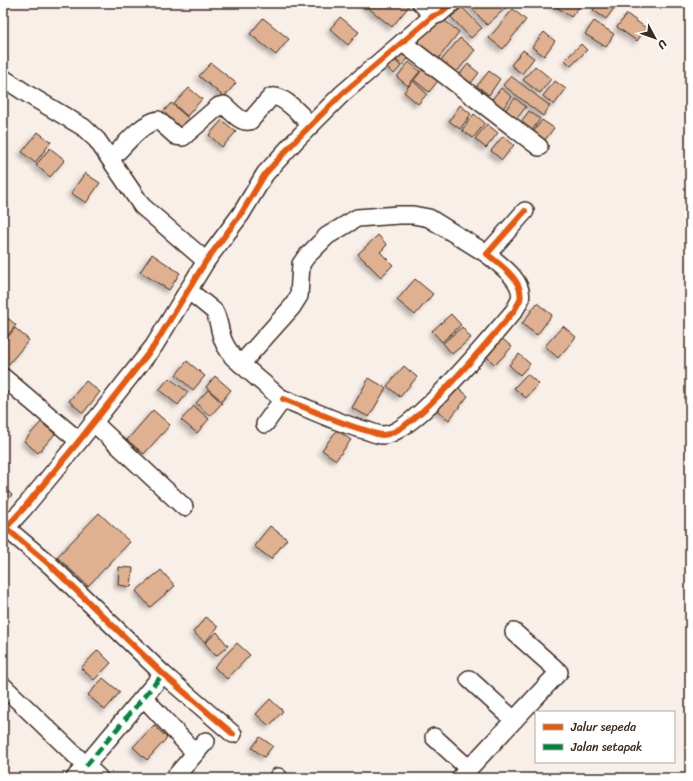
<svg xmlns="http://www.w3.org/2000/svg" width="693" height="781" viewBox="0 0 693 781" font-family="Sriracha,sans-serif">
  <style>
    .building { fill: #dfb190; stroke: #3b2a1e; filter: url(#shadow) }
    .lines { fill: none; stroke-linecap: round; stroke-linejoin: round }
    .minor-casing { stroke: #3b2a1e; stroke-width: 20 }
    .minor { stroke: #fff; stroke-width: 17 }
    .quiet { stroke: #00873e; stroke-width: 5; stroke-dasharray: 10 5; stroke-linecap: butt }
    .cycleway-casing { stroke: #fff; stroke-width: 8 }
    .cycleway { stroke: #e8590c; stroke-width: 6 }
  </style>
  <defs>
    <filter id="shadow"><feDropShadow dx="-3.5" dy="3.5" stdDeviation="2" flood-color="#0004"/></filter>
  </defs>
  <rect width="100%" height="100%" fill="#f9efe9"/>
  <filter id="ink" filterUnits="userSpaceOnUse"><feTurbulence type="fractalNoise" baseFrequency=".025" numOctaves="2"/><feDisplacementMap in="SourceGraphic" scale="8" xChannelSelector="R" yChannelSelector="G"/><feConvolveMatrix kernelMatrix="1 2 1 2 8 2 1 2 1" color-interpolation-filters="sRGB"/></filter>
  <g filter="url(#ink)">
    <!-- building -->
    <g class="building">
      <polygon points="362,3 405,3 409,6 392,27"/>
      <polygon points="473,3 511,3 487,25 470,6"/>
      <polygon points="551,3 582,3 571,17"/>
      <polygon points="598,3 618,3 606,19 593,10"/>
      <polygon points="462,7 482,28 471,38 451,17"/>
      <polygon points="513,9 526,20 503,49 489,38"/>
      <polygon points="627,14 646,28 637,41 617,27"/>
      <polygon points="439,16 459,32 434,64 413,48"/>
      <polygon points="340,17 359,32 348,45 330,29"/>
      <polygon points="263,18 289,39 276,55 250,34"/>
      <polygon points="594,21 614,34 606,47 585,34"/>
      <polygon points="544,32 555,41 544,56 532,47"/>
      <polygon points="460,38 475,50 454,75 439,63"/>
      <polygon points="581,44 587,50 571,66 565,60"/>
      <polygon points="400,49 410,57 402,65 393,57"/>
      <polygon points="523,50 534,58 522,74 511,65"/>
      <polygon points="392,58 401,66 394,74 385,66"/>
      <polygon points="409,62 420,71 408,86 397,77"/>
      <polygon points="211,63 236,83 224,97 199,76"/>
      <polygon points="468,64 479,73 467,88 456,79"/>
      <polygon points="535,66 551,79 540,93 523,80"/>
      <polygon points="423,69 438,81 429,92 414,80"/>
      <polygon points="489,71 500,79 489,95 477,86"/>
      <polygon points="511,76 550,106 543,116 503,85"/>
      <polygon points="413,81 427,94 418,104 404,92"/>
      <polygon points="555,81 566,89 554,105 543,96"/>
      <polygon points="189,88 202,99 187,116 174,104"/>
      <polygon points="501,88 512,97 500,112 489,103"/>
      <polygon points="515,98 526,107 514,122 503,113"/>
      <polygon points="171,103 188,118 176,132 159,117"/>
      <polygon points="460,105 471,114 460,129 449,121"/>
      <polygon points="529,111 540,119 529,135 518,126"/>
      <polygon points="474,114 485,123 473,138 462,130"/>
      <polygon points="222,120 236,132 222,147 209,135"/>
      <polygon points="542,120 554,128 542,144 531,135"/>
      <polygon points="487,124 498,133 486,148 475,139"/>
      <polygon points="38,132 51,142 35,163 22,152"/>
      <polygon points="503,136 514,145 502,160 491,151"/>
      <polygon points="50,148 65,160 50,177 36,165"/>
      <polygon points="85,173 100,183 86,203 71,193"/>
      <polygon points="378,235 387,245 380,252 393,265 381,277 358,254"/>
      <polygon points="152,254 180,273 169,290 140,272"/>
      <polygon points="415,279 433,294 415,315 397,300"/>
      <polygon points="537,303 552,315 537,335 522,324"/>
      <polygon points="3,314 16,325 3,341"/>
      <polygon points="451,314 461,325 442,342 432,331"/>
      <polygon points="563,326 576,337 558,358 545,346"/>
      <polygon points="462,327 471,338 452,354 443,343"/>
      <polygon points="15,328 29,340 8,365 3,361 3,343"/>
      <polygon points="499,336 512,347 495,365 483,353"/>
      <polygon points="519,354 530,364 520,375 509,365"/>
      <polygon points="187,361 205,376 193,390 176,375"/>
      <polygon points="404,366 417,377 400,397 387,386"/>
      <polygon points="527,374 539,384 526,398 514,388"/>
      <polygon points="215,376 231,390 222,401 206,387"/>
      <polygon points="169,378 188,392 178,405 159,390"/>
      <polygon points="369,378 386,388 369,417 352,408"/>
      <polygon points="86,381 100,392 83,413 69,401"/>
      <polygon points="454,384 468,396 449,420 434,408"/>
      <polygon points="208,390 222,403 210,416 196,403"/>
      <polygon points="194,406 209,419 197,433 181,420"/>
      <polygon points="153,410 170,425 144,454 127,440"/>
      <polygon points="41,422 55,434 38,453 24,441"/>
      <polygon points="337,430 351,440 336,460 322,450"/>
      <polygon points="3,486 12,495 3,505"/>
      <polygon points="99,513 130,542 88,586 57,557"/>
      <polygon points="270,526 287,539 271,559 254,546"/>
      <polygon points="119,567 133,568 131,587 118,585"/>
      <polygon points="161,570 175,586 150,607 136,591"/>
      <polygon points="206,617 218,627 205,642 193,632"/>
      <polygon points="217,632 228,646 216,656 205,643"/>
      <polygon points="237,643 250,655 227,679 214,667"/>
      <polygon points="98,650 111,663 94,680 81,668"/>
      <polygon points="103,678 120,692 105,710 88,695"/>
      <polygon points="270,699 283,711 269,726 256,714"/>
      <polygon points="154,725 167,738 147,760 133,747"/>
      <polygon points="260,737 273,746 264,757 252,748"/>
    </g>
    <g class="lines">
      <defs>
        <g id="minor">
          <polyline points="421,3 433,16"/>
          <polyline points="403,43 539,147"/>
          <polyline points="3,78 29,95 83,127 97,140 142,206 206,261"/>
          <path d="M111,159C124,146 140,124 158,120L176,136L183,137L219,106L224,105C231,111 240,123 250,121L271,97C284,94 302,117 311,125"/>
          <path d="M188,290L214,311C219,319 219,330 223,340C225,346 229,351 233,357L277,395L283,399L265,424"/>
          <polyline points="241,364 292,307 299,296 301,264 306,257 327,236 357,218 399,215 413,215 429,218 487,254"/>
          <polyline points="3,377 79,441"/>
          <path d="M283,399C311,409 339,424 368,431C373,433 378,435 383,435C413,435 492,336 514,311C516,307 519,303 520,300C525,281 499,264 487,254L525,211"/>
          <polyline points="93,422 184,507"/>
          <polyline points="6,528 50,565 163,674 233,734"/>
          <polyline points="3,531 24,508 79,441 154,346 206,261 241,214 265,174 296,140 342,94 433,16 439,14 452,3"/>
          <polyline points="469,679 514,720"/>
          <polyline points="3,686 99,778"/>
          <polyline points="147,701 195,753"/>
          <polyline points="434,737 469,769"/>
          <polyline points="278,777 279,778"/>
          <polyline points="75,778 163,674"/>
          <polyline points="174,778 206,741"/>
          <polyline points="460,778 559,672 514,632"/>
        </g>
      </defs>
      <!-- minor casing -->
      <use href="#minor" class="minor-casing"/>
      <!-- minor -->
      <use href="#minor" class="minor"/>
      <!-- quiet -->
      <polyline class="quiet" points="86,766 163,674"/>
      <defs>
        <g id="cycleway">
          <path d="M283,399C311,409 339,424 368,431C373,433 378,435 383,435C413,435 492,336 514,311C516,307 519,303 520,300C525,281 499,264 487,254L525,211"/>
          <polyline points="6,528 50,565 163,674 233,734"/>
          <polyline points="3,531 24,508 79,441 154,346 206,261 241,214 265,174 296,140 342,94 433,16 439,14 452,3"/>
        </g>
      </defs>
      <!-- cycleway casing -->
      <use href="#cycleway" class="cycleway-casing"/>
      <!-- cycleway -->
      <use href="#cycleway" class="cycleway"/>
    </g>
  </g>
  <!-- margin -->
  <rect width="693" height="781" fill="none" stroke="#fff" stroke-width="16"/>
  <rect x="8" y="8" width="677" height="765" fill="none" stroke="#3b2a1e" stroke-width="1.5" filter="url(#ink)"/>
  <!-- legend -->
  <rect x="535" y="711" width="140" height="52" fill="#ffffff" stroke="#b1aaa5"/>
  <rect x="543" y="724" width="20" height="6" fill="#e8590c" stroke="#b1aaa5"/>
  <text x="571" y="731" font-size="12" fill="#3b2a1e">Jalur sepeda</text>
  <rect x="543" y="744" width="20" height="6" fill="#00873e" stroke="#b1aaa5"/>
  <text x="571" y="751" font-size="12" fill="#3b2a1e">Jalan setapak</text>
  <!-- north arrow -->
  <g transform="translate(655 38) rotate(131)" stroke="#ffffff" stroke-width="3" paint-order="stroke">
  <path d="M0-3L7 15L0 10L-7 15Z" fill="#3b2a1e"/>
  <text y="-6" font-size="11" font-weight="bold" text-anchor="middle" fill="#3b2a1e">U</text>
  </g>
</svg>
